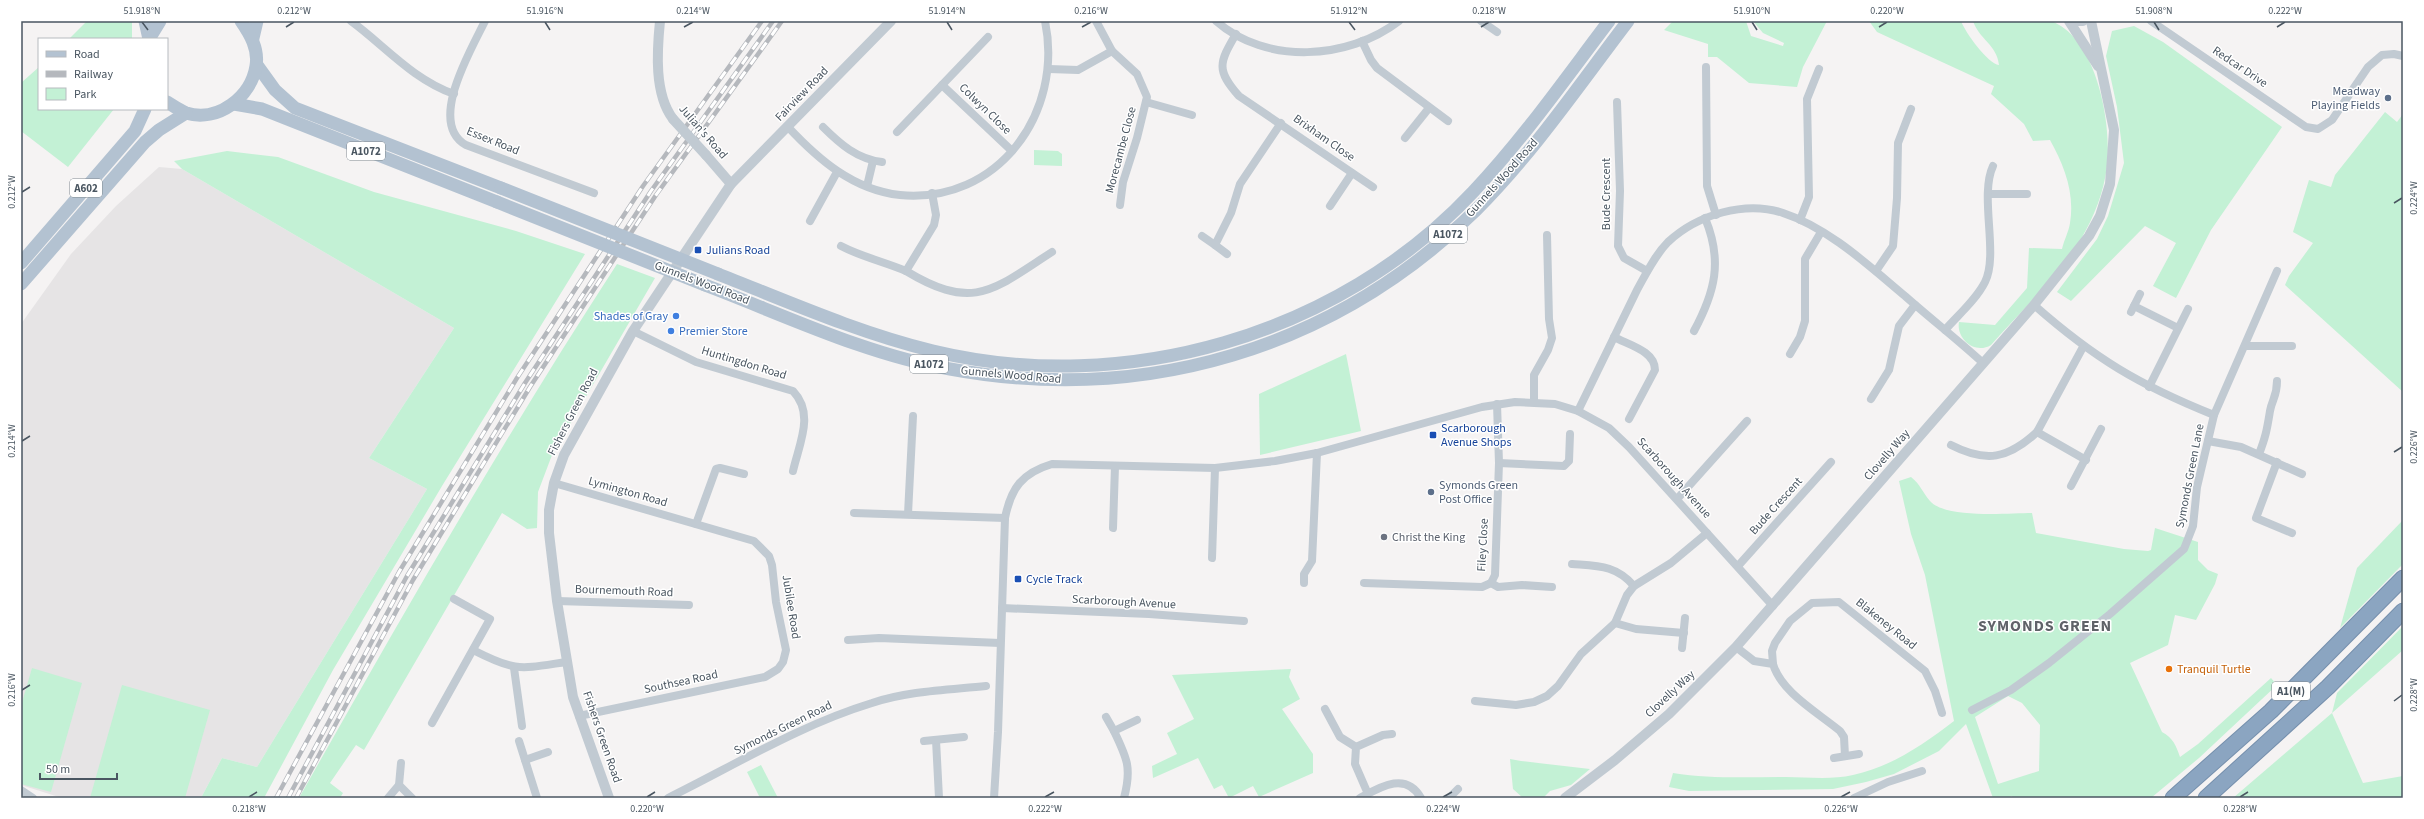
<svg xmlns="http://www.w3.org/2000/svg" width="2424" height="819" viewBox="0 0 2424 819" font-family="'Source Sans 3',sans-serif">
  <style>
    .education { fill: #e6e4e5 }
    .green { fill: #c3f1d5; fill-rule: evenodd }
    .lines { fill: none; stroke-linecap: round; stroke-linejoin: round }
    .motorway-casing { stroke: #7690ad; stroke-width: 17 }
    .minor { stroke: #c1cad2; stroke-width: 8 }
    .tertiary { stroke: #c1cad2; stroke-width: 10 }
    .primary { stroke: #b3c2d1; stroke-width: 13 }
    .motorway { stroke: #8ba5c1; stroke-width: 15 }
    .rail-casing { stroke: #b5b8bd; stroke-width: 4.5 }
    .rail { stroke: #fff; stroke-width: 3; stroke-dasharray: 9; stroke-linecap: butt }
    .tertiary-bridge { stroke: #c1cad2; stroke-width: 10 }
    .primary-bridge { stroke: #b3c2d1; stroke-width: 13 }
    .ticks { fill: none; stroke: #4a5661; stroke-width: 1.5 }
    .service-dot { fill: #5c6f8a; stroke: #fff; stroke-width: 1.5 }
    .transit-dot { fill: #1a4fb4; stroke: #fff; stroke-width: 1.5 }
    .shop-dot { fill: #3f7fe0; stroke: #fff; stroke-width: 1.5 }
    .worship-dot { fill: #6b7280; stroke: #fff; stroke-width: 1.5 }
    .food-dot { fill: #e8710a; stroke: #fff; stroke-width: 1.5 }
    .labels { text-anchor: middle; dominant-baseline: central; stroke-width: 3; stroke-linejoin: round; paint-order: stroke }
    .shield { fill: #fff; stroke: #808990; stroke-width: 1 }
    .shield-label { font-size: 11px; font-weight: bold; fill: #4a5661 }
    .street-label { font-size: 12px; fill: #4a5661; stroke: #fff }
    .service-label { font-size: 12px; fill: #4e5e75; stroke: #fff; text-anchor: end }
    .transit-label { font-size: 12px; fill: #164399; stroke: #fff; text-anchor: start }
    .shop-label { font-size: 12px; fill: #366cbe; stroke: #fff; text-anchor: end }
    .worship-label { font-size: 12px; fill: #5b616d; stroke: #fff; text-anchor: start }
    .food-label { font-size: 12px; fill: #c56008; stroke: #fff; text-anchor: start }
    .district-label { font-size: 16px; font-weight: bold; letter-spacing: 1px; fill: #5f6368; stroke: #fff }
    .neatline { fill: none; stroke: #4a5661; stroke-width: 1.5 }
    .ticks-label { font-size: 10px; text-anchor: middle; fill: #4a5661 }
  </style>
  <rect width="100%" height="100%" fill="#f5f3f3"/>
  <!-- education -->
  <polygon class="education" points="159,167 182,169 454,328 369,458 427,489 257,767 222,758 201,798 62,798 21,785 21,324 71,254 116,206"/>
  <!-- green -->
  <g class="green">
    <polygon points="87,21 132,21 132,39 69,39"/>
    <polygon points="1673,21 1746,21 1751,36 1783,46 1784,43 1763,33 1753,21 1827,21 1803,67 1797,87 1749,83 1717,57 1708,57 1708,44 1664,30"/>
    <path d="M1869,21H1961C1965,32 1988,64 1999,65C1997,45 1979,39 1973,21C1987,21 2040,18 2051,21C2097,38 2112,124 2107,166C2104,192 2094,217 2081,239C2058,276 2019,313 1991,345C1975,355 1956,339 1959,322L1995,325L2027,288L2029,248L2062,249C2064,240 2069,231 2070,223C2075,193 2064,165 2050,140L2033,141L2024,124L1991,94L1994,86L1877,32Z"/>
    <polygon points="2134,26 2163,42 2282,127 2211,230 2176,298 2153,286 2176,243 2145,226 2071,301 2057,292 2097,239 2108,216 2124,163 2117,107 2106,56 2112,31"/>
    <polygon points="39,67 39,109 114,109 68,167 21,131 21,83"/>
    <polygon points="2385,112 2397,122 2403,114 2403,392 2285,285 2289,276 2313,243 2293,232 2309,180 2331,187 2335,175"/>
    <polygon points="1034,150 1058,151 1062,154 1062,166 1034,165"/>
    <polygon points="227,151 278,157 374,192 516,231 585,254 442,486 333,670 264,798 201,798 222,758 257,767 427,489 369,458 454,328 182,169 174,161"/>
    <path d="M617,264L655,278L552,455L538,492L537,528L527,529L502,513L364,750L356,745L330,783L343,793L340,798H299C401,617 504,438 617,264Z"/>
    <polygon points="1346,354 1361,431 1260,455 1259,394"/>
    <path d="M1911,477C1921,485 1922,492 1930,501C1946,519 2008,513 2032,513L2036,533L2124,549L2148,551L2151,550L2155,528L2198,542V560L2208,570L2218,574L2215,584L2196,620L2175,615L2168,645L2130,663L2162,732C2173,738 2176,745 2180,757L2198,744L2271,678L2277,685L2199,758L2151,798H2013L2012,796L2007,798H1993L1966,724L1939,751L1894,774L1866,782L1833,789L1689,791L1669,787L1673,773C1710,779 1748,777 1786,777C1807,777 1831,780 1853,775C1891,767 1924,744 1954,721L1925,575L1911,534L1899,481ZM2008,696L2022,703L2040,725L2039,771L1998,784L1975,717Z"/>
    <polygon points="2403,520 2403,564 2340,628 2357,568"/>
    <polygon points="2403,626 2403,650 2332,713 2363,783 2403,776 2403,798 2233,798 2332,713 2337,693"/>
    <polygon points="32,668 82,683 51,792 21,784 21,706"/>
    <polygon points="1291,669 1289,677 1300,699 1282,709 1313,754 1313,773 1259,797 1253,786 1229,798 1222,785 1214,789 1198,758 1153,778 1152,766 1177,754 1167,733 1194,719 1172,675"/>
    <polygon points="122,685 210,710 185,798 90,798"/>
    <polygon points="1510,759 1521,761 1590,769 1571,785 1550,791 1543,798 1523,798 1513,789"/>
    <polygon points="761,765 778,798 760,798 747,772"/>
  </g>
  <g class="lines">
    <defs>
      <g id="motorway">
        <polyline points="2173,798 2271,711 2403,578"/>
        <polyline points="2206,798 2328,687 2403,611"/>
      </g>
    </defs>
    <!-- motorway casing -->
    <use href="#motorway" class="motorway-casing"/>
    <!-- minor -->
    <g class="minor">
      <path d="M351,21C385,46 412,79 454,94"/>
      <path d="M485,21C471,50 427,123 466,145L594,193"/>
      <path d="M1216,21C1266,65 1348,60 1399,21"/>
      <polyline points="1481,21 1497,32"/>
      <polyline points="2151,21 2306,127 2318,129 2332,120 2368,67 2382,55 2394,54 2403,56"/>
      <path d="M1236,34C1219,63 1216,70 1239,96L1373,187"/>
      <polyline points="1362,41 1371,60 1377,68 1448,121"/>
      <polyline points="1112,51 1137,74 1147,97 1137,138 1123,182 1120,205"/>
      <polyline points="1706,67 1707,186 1716,215"/>
      <polyline points="1049,69 1078,70 1112,51 1096,21"/>
      <polyline points="942,85 988,37"/>
      <polyline points="1146,102 1192,115"/>
      <polyline points="1617,102 1620,191 1618,246 1624,258 1647,271"/>
      <path d="M788,127C818,159 853,190 900,195C998,204 1064,113 1045,21"/>
      <path d="M823,127C840,144 857,159 882,162"/>
      <polyline points="897,132 942,85 1012,151"/>
      <polyline points="1405,138 1429,108"/>
      <polyline points="867,186 873,161"/>
      <polyline points="1989,194 2027,194"/>
      <polyline points="1330,206 1352,173"/>
      <polyline points="1800,220 1809,197 1807,99 1819,69"/>
      <polyline points="810,221 837,172"/>
      <polyline points="1202,236 1215,245"/>
      <path d="M841,246C862,257 885,262 906,271L934,225L936,215L932,193"/>
      <polyline points="1227,254 1215,245 1231,213 1240,184 1281,123"/>
      <path d="M906,271C974,312 993,290 1052,252"/>
      <polyline points="1876,271 1893,246 1897,198 1898,143 1911,109"/>
      <path d="M2034,305C2094,358 2139,385 2214,415"/>
      <polyline points="2134,306 2178,328"/>
      <polyline points="2131,312 2140,294"/>
      <path d="M1945,330C1958,315 1976,300 1985,282C1999,254 1979,196 1993,166"/>
      <path d="M633,331L696,362L793,391C815,414 799,444 793,471"/>
      <path d="M1694,331C1715,292 1723,261 1705,218"/>
      <path d="M1614,337C1629,345 1655,351 1655,370L1629,419"/>
      <polyline points="2245,346 2292,346"/>
      <polyline points="1790,354 1800,337 1805,321 1805,259 1821,232"/>
      <polyline points="2149,387 2188,309"/>
      <polyline points="1871,399 1889,370 1899,326 1915,305"/>
      <polyline points="1534,401 1534,375 1548,350 1552,338 1549,319 1547,235"/>
      <path d="M1578,411L1637,290C1646,274 1655,255 1668,242C1697,215 1745,200 1783,213C1829,228 1869,266 1905,296C1931,319 1958,340 1983,363"/>
      <polyline points="2037,432 2086,460"/>
      <polyline points="2208,441 2241,447 2302,474"/>
      <path d="M1951,445C1986,463 2008,459 2037,432L2083,347"/>
      <path d="M2259,454C2266,436 2267,429 2270,411C2272,399 2277,397 2277,381"/>
      <polyline points="2277,462 2256,518 2292,533"/>
      <polyline points="1499,463 1564,466 1569,461 1570,434"/>
      <polyline points="554,483 754,541 769,556 772,565 776,602 786,650 783,662 778,669 765,677 579,716"/>
      <polyline points="2071,486 2101,429"/>
      <polyline points="1678,498 1747,421"/>
      <polyline points="854,513 1005,518"/>
      <polyline points="908,514 913,416"/>
      <polyline points="696,524 716,469 720,468 744,474"/>
      <polyline points="1113,528 1115,466"/>
      <polyline points="1212,558 1215,468"/>
      <path d="M1572,564C1598,566 1616,565 1634,586"/>
      <polyline points="1738,566 1831,462"/>
      <polyline points="1304,583 1304,574 1312,561 1317,453"/>
      <polyline points="1364,583 1482,587 1491,583 1495,575 1499,463 1497,404"/>
      <polyline points="1491,583 1498,587 1522,585 1552,587"/>
      <polyline points="557,601 689,605"/>
      <polyline points="1002,608 1149,614 1244,621"/>
      <polyline points="1615,623 1636,629 1684,633"/>
      <polyline points="848,640 879,638 1000,643"/>
      <path d="M1736,647L1754,661L1773,664C1781,692 1817,712 1840,731L1844,737L1845,756"/>
      <polyline points="1682,648 1685,618"/>
      <path d="M473,650C516,672 519,669 566,662"/>
      <polyline points="1773,664 1772,651 1775,643 1790,621 1812,603 1839,602 1925,671 1935,691 1942,713"/>
      <polyline points="514,668 522,726"/>
      <polyline points="1475,701 1516,705 1534,702 1547,696 1558,686 1581,654 1615,623 1627,595 1634,586 1671,563 1707,533"/>
      <polyline points="1325,709 1340,737 1356,747"/>
      <polyline points="1972,710 2011,690 2049,663 2110,614 2184,549 2193,526 2197,487 2214,415 2277,271"/>
      <polyline points="1106,717 1114,731"/>
      <polyline points="432,723 490,619 454,599"/>
      <polyline points="936,740 939,798"/>
      <polyline points="519,741 537,798"/>
      <polyline points="924,741 964,737"/>
      <polyline points="1834,758 1859,754"/>
      <polyline points="525,760 548,752"/>
      <polyline points="399,785 412,798"/>
      <polyline points="21,790 33,798"/>
      <polyline points="1368,794 1355,764 1356,747 1383,735 1392,734"/>
      <polyline points="388,798 399,785 401,763"/>
      <path d="M668,798C735,765 800,725 872,703C908,691 947,690 986,686"/>
      <path d="M994,798L998,732L1005,518C1011,488 1022,473 1052,464L1215,468L1275,461L1317,453L1482,407L1515,402L1555,404L1578,411L1609,428L1629,447L1773,606"/>
      <path d="M1124,798C1132,768 1127,758 1114,731L1137,720"/>
      <path d="M1360,798C1380,787 1406,771 1421,798"/>
      <polyline points="1449,798 1458,789"/>
      <polyline points="1854,798 1888,782 1922,771"/>
    </g>
    <!-- tertiary -->
    <g class="tertiary">
      <path d="M660,21C657,51 654,94 673,119"/>
      <polyline points="2069,21 2098,66"/>
      <polyline points="2072,21 2083,21"/>
      <polyline points="706,155 731,184"/>
      <polyline points="609,798 573,697 557,601 549,533 549,510 554,483 564,455 633,331 731,184 891,21"/>
      <polyline points="1565,798 1615,760 1669,714 1736,647 2034,305 2089,236 2100,216 2110,184 2114,130 2091,21"/>
    </g>
    <!-- primary -->
    <g class="primary">
      <polyline points="145,21 149,39"/>
      <polyline points="253,38 257,21"/>
      <polyline points="149,39 160,21"/>
      <polyline points="257,65 275,90 295,108 501,188"/>
      <path d="M167,102C173,106 180,110 186,113C218,123 251,97 256,66C259,49 250,34 241,21"/>
      <polyline points="234,104 262,109 497,202"/>
      <polyline points="21,263 135,131 145,109"/>
      <path d="M718,274C789,302 859,333 933,351C1124,397 1338,336 1473,192C1523,139 1565,79 1609,21"/>
      <polyline points="21,284 145,142 159,130 186,113"/>
      <path d="M705,285C784,315 867,355 950,369C1145,405 1334,349 1476,210C1533,153 1579,85 1628,21"/>
    </g>
    <!-- motorway -->
    <use href="#motorway" class="motorway"/>
    <defs>
      <g id="rail">
        <polyline points="276,798 399,572 517,378 643,186 762,21"/>
        <polyline points="288,798 407,576 525,383 651,191 773,21"/>
        <polyline points="296,798 413,580 530,387 656,195 782,21"/>
      </g>
    </defs>
    <!-- rail casing -->
    <use href="#rail" class="rail-casing"/>
    <!-- rail -->
    <use href="#rail" class="rail"/>
    <!-- tertiary-bridge -->
    <polyline class="tertiary-bridge" points="673,119 706,155"/>
    <!-- primary-bridge -->
    <g class="primary-bridge">
      <polyline points="501,188 718,274"/>
      <polyline points="497,202 705,285"/>
    </g>
  </g>
  <!-- ticks -->
  <path class="ticks" d="M142,22L148,30M545,22L550,30M947,22L952,30M1349,22L1355,30M1752,22L1757,30M2154,22L2159,30M286,27L294,22M684,27L693,22M1082,27L1091,22M1481,27L1489,22M1879,27L1887,22M2277,27L2285,22M22,192L30,187M2394,203L2402,198M22,441L30,436M2394,452L2402,447M22,690L30,685M2394,701L2402,695M249,797L257,792M647,797L655,792M1045,797L1054,792M1443,797L1452,792M1841,797L1850,792M2240,797L2248,792"/>
  <!-- markers -->
  <g class="service-dot">
    <circle cx="2388" cy="98" r="4"/>
    <circle cx="1431" cy="492" r="4"/>
  </g>
  <g class="transit-dot">
    <rect x="694" y="246" width="8" height="8" rx="2"/>
    <rect x="1429" y="431" width="8" height="8" rx="2"/>
    <rect x="1014" y="575" width="8" height="8" rx="2"/>
  </g>
  <g class="shop-dot">
    <circle cx="676" cy="316" r="4"/>
    <circle cx="671" cy="331" r="4"/>
  </g>
  <circle class="worship-dot" cx="1384" cy="537" r="4"/>
  <circle class="food-dot" cx="2169" cy="669" r="4"/>
  <g class="labels">
    <!-- shield labels -->
    <g class="shield">
      <rect x="347" y="142" width="38" height="18" rx="3"/>
      <rect x="70" y="179" width="32" height="18" rx="3"/>
      <rect x="1429" y="225" width="38" height="18" rx="3"/>
      <rect x="910" y="355" width="38" height="18" rx="3"/>
      <rect x="2272" y="682" width="38" height="18" rx="3"/>
    </g>
    <g class="shield-label">
      <text x="366" y="151">A1072</text>
      <text x="86" y="188">A602</text>
      <text x="1448" y="234">A1072</text>
      <text x="929" y="364">A1072</text>
      <text x="2291" y="691">A1(M)</text>
    </g>
    <!-- street labels -->
    <g class="street-label">
      <text transform="translate(2240 67) rotate(34)">Redcar Drive</text>
      <text transform="translate(802 94) rotate(-46)">Fairview Road</text>
      <text transform="translate(985 109) rotate(44)">Colwyn Close</text>
      <text transform="translate(703 132) rotate(49)">Julian's Road</text>
      <text transform="translate(1324 138) rotate(35)">Brixham Close</text>
      <text transform="translate(493 141) rotate(22)">Essex Road</text>
      <text transform="translate(1121 150) rotate(-75)">Morecambe Close</text>
      <text transform="translate(1502 178) rotate(-48)">Gunnels Wood Road</text>
      <text transform="translate(1606 194) rotate(-90)">Bude Crescent</text>
      <text transform="translate(702 283) rotate(21)">Gunnels Wood Road</text>
      <text transform="translate(744 363) rotate(17)">Huntingdon Road</text>
      <text transform="translate(1011 375) rotate(5)">Gunnels Wood Road</text>
      <text transform="translate(573 412) rotate(-63)">Fishers Green Road</text>
      <text transform="translate(1887 455) rotate(-49)">Clovelly Way</text>
      <text transform="translate(2190 476) rotate(-79)">Symonds Green Lane</text>
      <text transform="translate(1674 478) rotate(48)">Scarborough Avenue</text>
      <text transform="translate(628 492) rotate(16)">Lymington Road</text>
      <text transform="translate(1776 506) rotate(-48)">Bude Crescent</text>
      <text transform="translate(1483 545) rotate(-87)">Filey Close</text>
      <text transform="translate(624 591) rotate(2)">Bournemouth Road</text>
      <text transform="translate(1124 602) rotate(3)">Scarborough Avenue</text>
      <text transform="translate(791 607) rotate(81)">Jubilee Road</text>
      <text transform="translate(1886 624) rotate(39)">Blakeney Road</text>
      <text transform="translate(681 682) rotate(-12)">Southsea Road</text>
      <text transform="translate(1670 694) rotate(-43)">Clovelly Way</text>
      <text transform="translate(783 728) rotate(-26)">Symonds Green Road</text>
      <text transform="translate(602 737) rotate(71)">Fishers Green Road</text>
    </g>
    <!-- service labels -->
    <g class="service-label">
      <text x="2380" y="91">Meadway<tspan x="2380" dy="14">Playing Fields</tspan></text>
      <text x="1439" y="485" text-anchor="start">Symonds Green<tspan x="1439" dy="14">Post Office</tspan></text>
    </g>
    <!-- transit labels -->
    <g class="transit-label">
      <text x="706" y="250">Julians Road</text>
      <text x="1441" y="428">Scarborough<tspan x="1441" dy="14">Avenue Shops</tspan></text>
      <text x="1026" y="579">Cycle Track</text>
    </g>
    <!-- shop labels -->
    <g class="shop-label">
      <text x="668" y="316">Shades of Gray</text>
      <text x="679" y="331" text-anchor="start">Premier Store</text>
    </g>
    <!-- worship labels -->
    <g class="worship-label">
      <text x="1392" y="537">Christ the King</text>
    </g>
    <!-- food labels -->
    <g class="food-label">
      <text x="2177" y="669">Tranquil Turtle</text>
    </g>
    <!-- district labels -->
    <g class="district-label">
      <text x="2045" y="626">SYMONDS GREEN</text>
    </g>
  </g>
  <!-- border -->
  <rect width="2424" height="819" fill="none" stroke="#ffffff" stroke-width="44"/>
  <!-- legend -->
  <rect x="38" y="38" width="130" height="72" fill="#ffffff" stroke="#b7bbc0"/>
  <rect x="46" y="51" width="20" height="6" fill="#b3c2d1" stroke="#b7bbc0"/>
  <text x="74" y="58" font-size="12" fill="#4a5661">Road</text>
  <rect x="46" y="71" width="20" height="6" fill="#b5b8bd" stroke="#b7bbc0"/>
  <text x="74" y="78" font-size="12" fill="#4a5661">Railway</text>
  <rect x="46" y="88" width="20" height="12" fill="#c3f1d5" stroke="#b7bbc0"/>
  <text x="74" y="98" font-size="12" fill="#4a5661">Park</text>
  <!-- scale -->
  <path d="M40 773v6h77v-6" fill="none" stroke="#4a5661" stroke-width="2"/>
  <text x="46" y="773" font-size="12" fill="#4a5661" stroke="#ffffff" stroke-width="3" paint-order="stroke">50 m</text>
  <rect x="22" y="22" width="2380" height="775" class="neatline"/>
  <g class="ticks-label">
    <text x="142" y="14">51.918°N</text>
    <text x="294" y="14">0.212°W</text>
    <text x="545" y="14">51.916°N</text>
    <text x="693" y="14">0.214°W</text>
    <text x="947" y="14">51.914°N</text>
    <text x="1091" y="14">0.216°W</text>
    <text x="1349" y="14">51.912°N</text>
    <text x="1489" y="14">0.218°W</text>
    <text x="1752" y="14">51.910°N</text>
    <text x="1887" y="14">0.220°W</text>
    <text x="2154" y="14">51.908°N</text>
    <text x="2285" y="14">0.222°W</text>
    <text transform="translate(11 192) rotate(-90)" y="4">0.212°W</text>
    <text transform="translate(2413 198) rotate(-90)" y="4">0.224°W</text>
    <text transform="translate(11 441) rotate(-90)" y="4">0.214°W</text>
    <text transform="translate(2413 447) rotate(-90)" y="4">0.226°W</text>
    <text transform="translate(11 690) rotate(-90)" y="4">0.216°W</text>
    <text transform="translate(2413 695) rotate(-90)" y="4">0.228°W</text>
    <text x="249" y="812">0.218°W</text>
    <text x="647" y="812">0.220°W</text>
    <text x="1045" y="812">0.222°W</text>
    <text x="1443" y="812">0.224°W</text>
    <text x="1841" y="812">0.226°W</text>
    <text x="2240" y="812">0.228°W</text>
  </g>
</svg>
